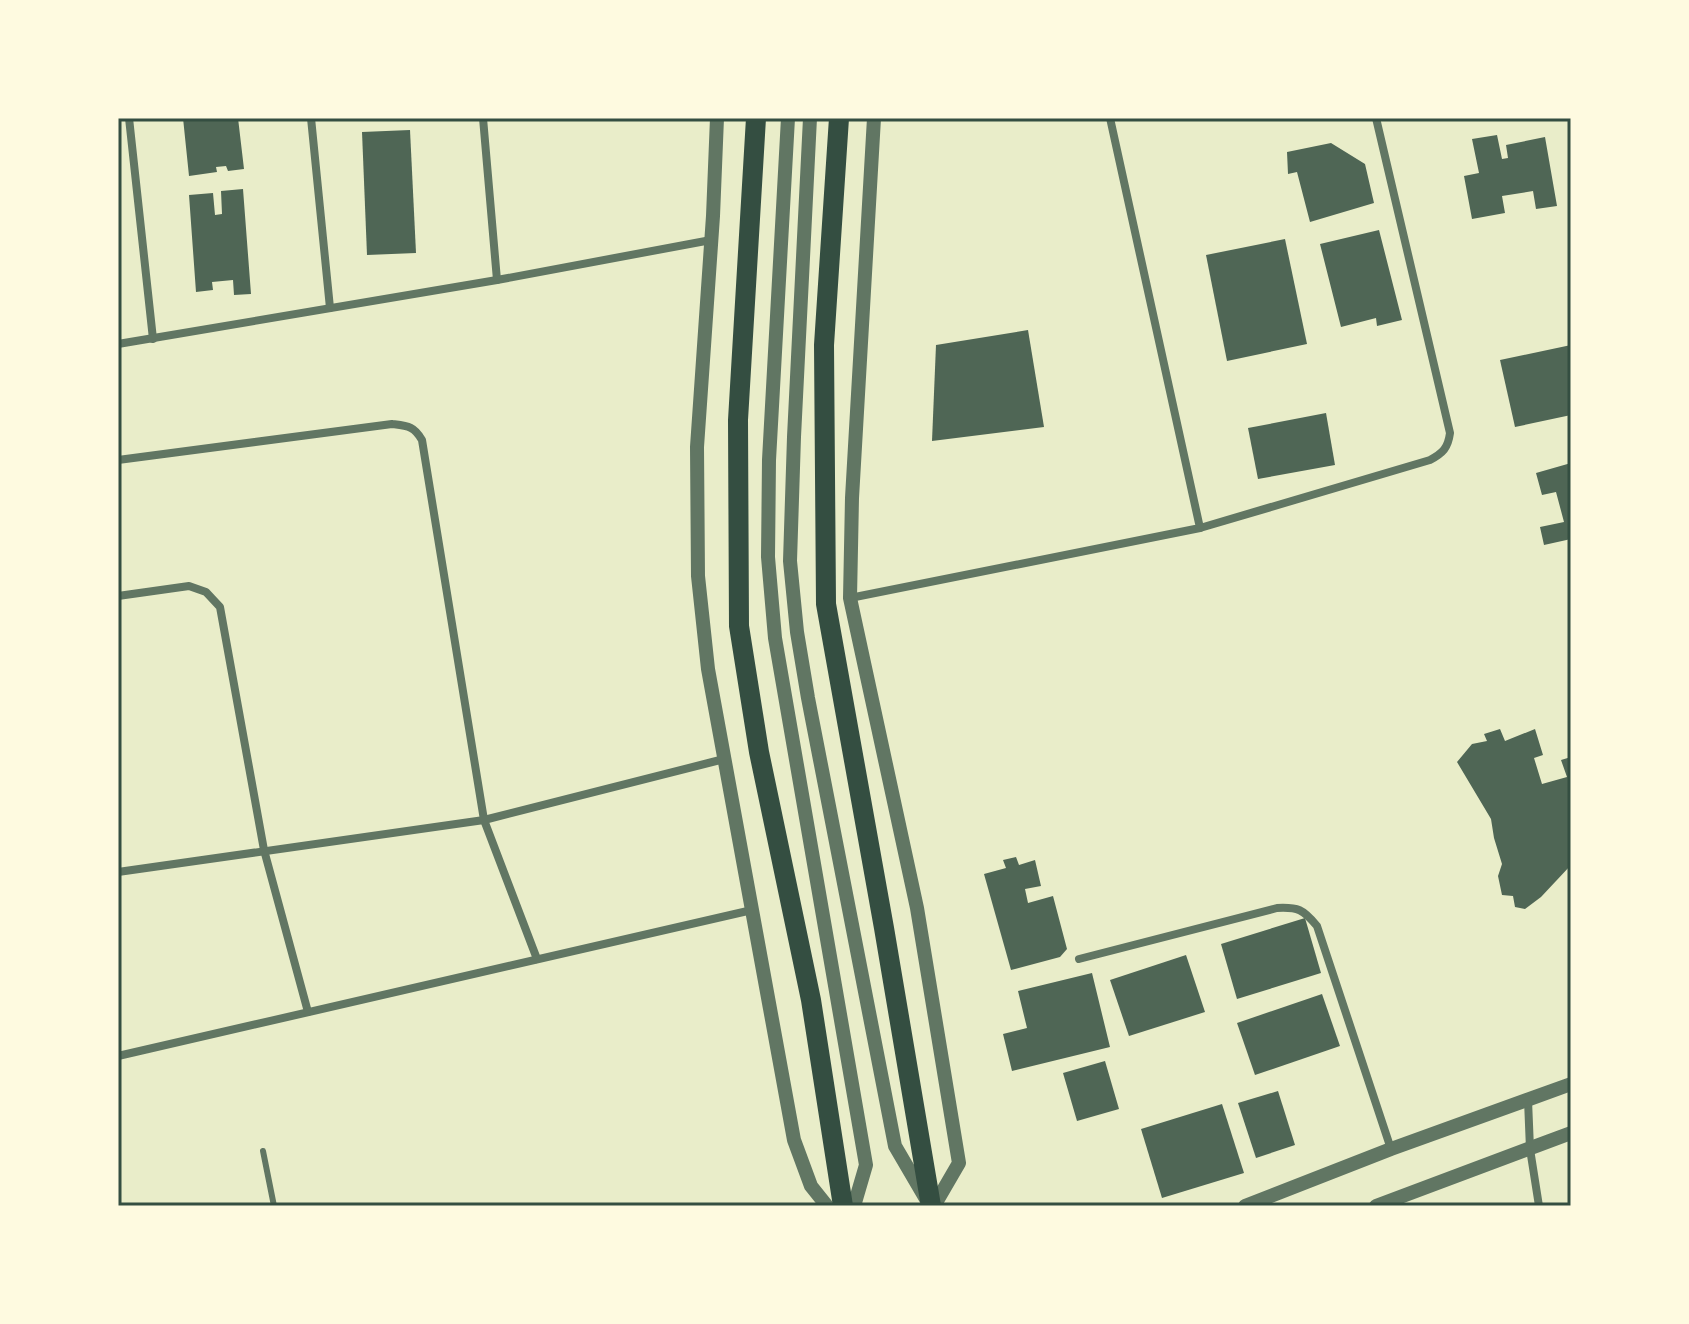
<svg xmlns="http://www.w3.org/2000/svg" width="1689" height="1324" viewBox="0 0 1689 1324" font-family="Bitter,serif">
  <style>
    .building { fill: #4f6655 }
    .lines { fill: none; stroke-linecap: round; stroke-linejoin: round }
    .service { stroke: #617663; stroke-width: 6 }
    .minor { stroke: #617663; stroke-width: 8 }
    .tertiary { stroke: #617663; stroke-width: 14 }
    .primary { stroke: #344e41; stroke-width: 20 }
    .neatline { fill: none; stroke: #344e41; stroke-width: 3 }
  </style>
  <rect width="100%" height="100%" fill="#e9edc9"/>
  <!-- building -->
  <g class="building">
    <polygon points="183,118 238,118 244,169 228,171 226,166 216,167 217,172 189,176"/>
    <polygon points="410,130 416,253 367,255 362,132"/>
    <polygon points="1497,135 1502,159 1508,158 1506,145 1545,137 1557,206 1536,209 1533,191 1502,196 1505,213 1472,219 1464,176 1479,173 1472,139"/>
    <polygon points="1331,143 1365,164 1374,203 1310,222 1297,172 1288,174 1287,152"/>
    <polygon points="243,189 251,294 234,295 233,280 212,282 213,290 196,292 189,195 213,193 215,215 222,214 221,191"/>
    <polygon points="1379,230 1402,320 1377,326 1376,318 1341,327 1320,244"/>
    <polygon points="1285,239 1307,344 1227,361 1206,255"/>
    <polygon points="1028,330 1044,427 932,441 936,345"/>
    <polygon points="1571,345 1571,415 1515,427 1500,360"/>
    <polygon points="1326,413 1335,465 1258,479 1248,428"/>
    <polygon points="1571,463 1571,539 1544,545 1540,527 1564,522 1556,492 1542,495 1536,473"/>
    <polygon points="1500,729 1505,741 1535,729 1543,755 1534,758 1542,784 1567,777 1561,760 1571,757 1571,804 1568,807 1571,808 1571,865 1541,897 1525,909 1515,907 1513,896 1502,895 1498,876 1502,864 1494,838 1491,819 1457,762 1472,744 1487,741 1484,734"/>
    <polygon points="1016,857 1019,865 1035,860 1041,886 1025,889 1028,903 1053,896 1067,949 1060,957 1011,970 984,874 1006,868 1003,860"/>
    <polygon points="1305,918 1321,973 1237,999 1221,944"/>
    <polygon points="1186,955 1205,1012 1129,1036 1110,980"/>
    <polygon points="1092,973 1110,1047 1012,1071 1003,1034 1027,1028 1018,991"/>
    <polygon points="1322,994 1340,1046 1255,1075 1237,1023"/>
    <polygon points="1105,1061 1119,1109 1077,1121 1063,1073"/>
    <polygon points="1278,1091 1295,1145 1256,1158 1238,1103"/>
    <polygon points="1222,1104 1244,1173 1162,1198 1141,1129"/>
  </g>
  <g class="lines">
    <!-- service -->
    <polyline class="service" points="263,1151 274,1206"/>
    <!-- minor -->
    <g class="minor">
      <polyline points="129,118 153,339"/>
      <polyline points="311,118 330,308"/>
      <polyline points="483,118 497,280"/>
      <polyline points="118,344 497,280 711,240"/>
      <path d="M118,460L392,424C408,426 414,426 422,440L484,820L537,959"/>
      <path d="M1200,528L1430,460C1443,453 1448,448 1450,433L1376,118"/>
      <polyline points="118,596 189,586 206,592 220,607 264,850 308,1012"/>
      <polyline points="850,598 1200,528 1110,118"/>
      <polyline points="118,872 484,820 724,759"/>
      <path d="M1079,959L1277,908C1298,907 1303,909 1317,926L1391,1149"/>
      <polyline points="118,1056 752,910"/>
      <polyline points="1528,1100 1530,1149 1539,1206"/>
    </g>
    <!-- tertiary -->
    <g class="tertiary">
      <polyline points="717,118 713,216 697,447 698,576 708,669 794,1140 811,1186 827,1206"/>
      <polyline points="788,118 769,460 768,557 775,638 866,1165 854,1206"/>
      <polyline points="810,118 794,437 790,561 797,632 808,698 895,1146 926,1199"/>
      <polyline points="874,118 852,498 850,598 917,908 959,1163 934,1206"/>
      <polyline points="1245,1206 1391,1149 1571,1084"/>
      <polyline points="1376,1206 1571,1133"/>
    </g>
    <!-- primary -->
    <g class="primary">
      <polyline points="756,118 738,420 739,626 759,752 811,1000 843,1206"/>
      <polyline points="839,118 824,345 826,604 884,928 931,1206"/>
    </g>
  </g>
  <!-- border -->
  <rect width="1689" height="1324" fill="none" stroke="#fefae0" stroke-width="240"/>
  <rect x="120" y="120" width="1449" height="1084" class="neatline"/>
</svg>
